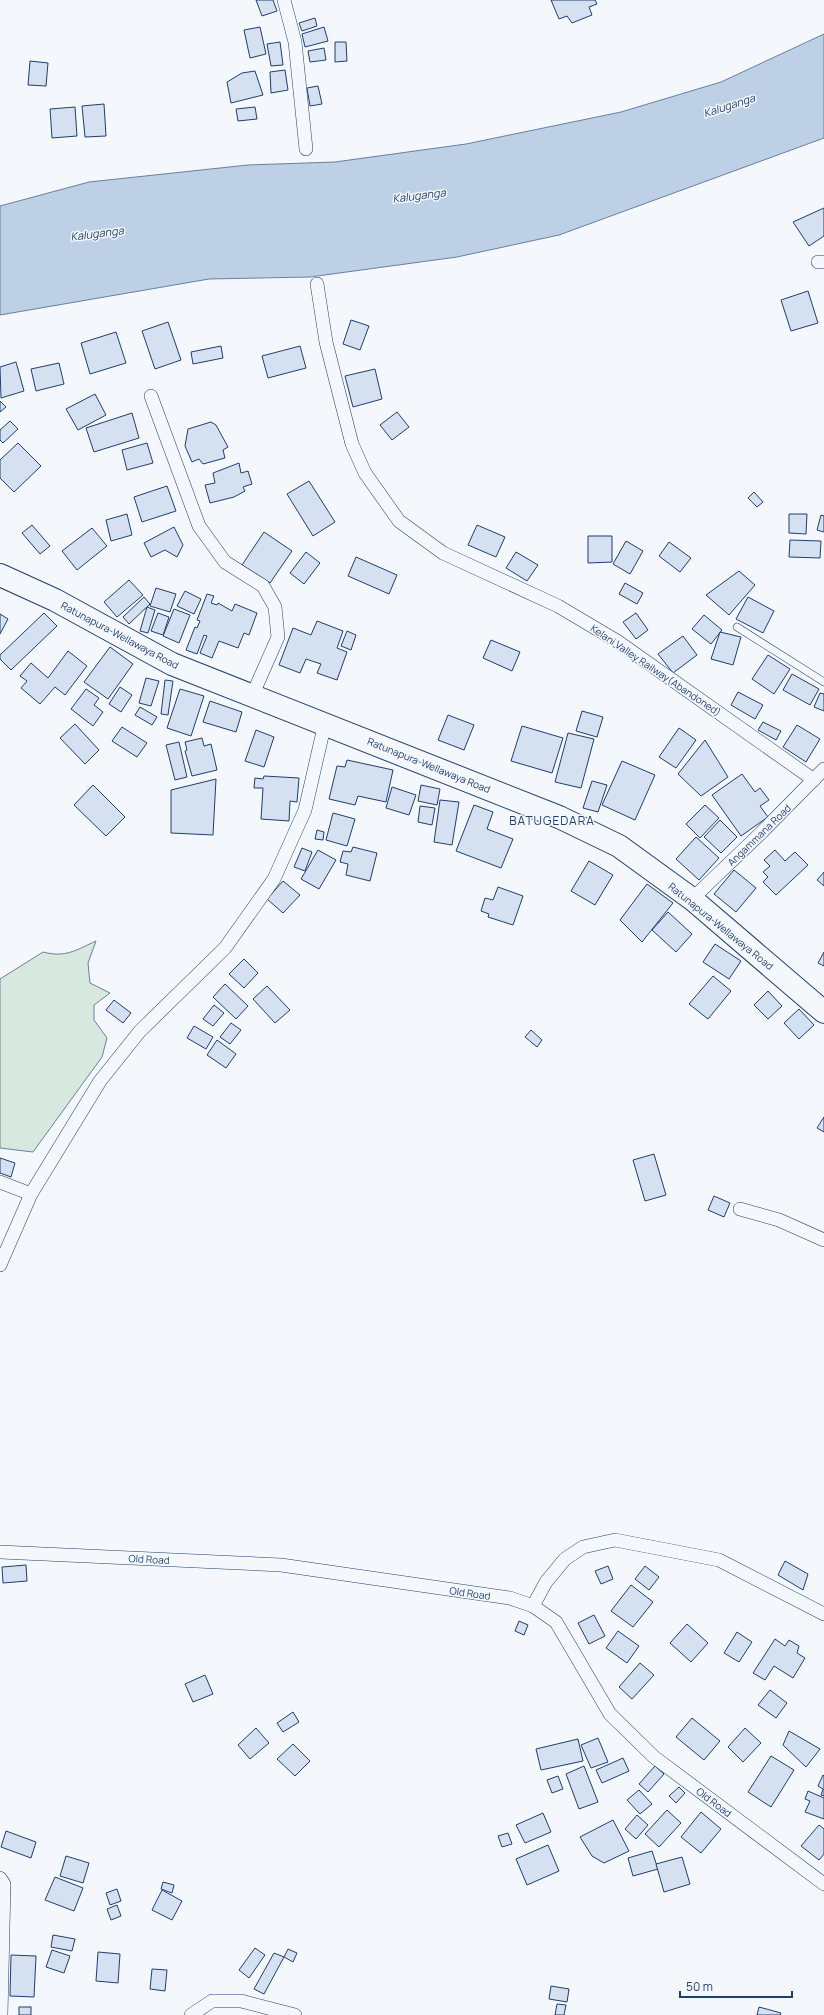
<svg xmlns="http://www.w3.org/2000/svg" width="824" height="2015" viewBox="0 0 824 2015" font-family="Manrope,sans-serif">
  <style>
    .green { fill: #d7e8df; stroke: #687fa3 }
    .water { fill: #bed0e5; stroke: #687fa3 }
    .building { fill: #d5e0f0; stroke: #1d3f73 }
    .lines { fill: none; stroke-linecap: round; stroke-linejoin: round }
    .lane-casing { stroke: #1d3f73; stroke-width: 8 }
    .street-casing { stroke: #1d3f73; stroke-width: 14 }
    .highway-casing { stroke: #1d3f73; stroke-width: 24 }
    .lane { stroke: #f4f7fb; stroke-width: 7 }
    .street { stroke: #f4f7fb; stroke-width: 13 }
    .highway { stroke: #f4f7fb; stroke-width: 22 }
    .labels { text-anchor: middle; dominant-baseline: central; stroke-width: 3; stroke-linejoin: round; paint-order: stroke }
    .street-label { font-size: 10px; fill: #1d3f73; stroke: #f4f7fb }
    .water-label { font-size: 11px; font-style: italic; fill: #1d3f73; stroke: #f4f7fb }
    .quarter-label { font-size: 12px; letter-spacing: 1px; fill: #1d3f73; stroke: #f4f7fb }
  </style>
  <rect width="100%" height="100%" fill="#f4f7fb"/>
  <!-- green -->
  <path class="green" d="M96,941L88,963L90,983L110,993L94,1005V1020L107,1038L102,1057L33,1152L0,1148V979L43,952C66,958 76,950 96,941Z"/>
  <!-- water -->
  <polygon class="water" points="824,34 824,138 559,235 457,257 310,277 209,279 0,315 0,206 89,182 248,165 335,162 466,144 621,112 721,82"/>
  <!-- building -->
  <g class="building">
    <polygon points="256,0 273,0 277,11 262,16"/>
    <polygon points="551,0 595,0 597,4 589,7 592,15 572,23 567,16 559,19"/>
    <polygon points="315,18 317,26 302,31 299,23"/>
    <polygon points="260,27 266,54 250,58 244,30"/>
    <polygon points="324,27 328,41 305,47 302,34"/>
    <polygon points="280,42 283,65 271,66 267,44"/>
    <polygon points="335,42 346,42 347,61 335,62"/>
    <polygon points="324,48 326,60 310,62 308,51"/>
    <polygon points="30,61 48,63 46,86 28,85"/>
    <polygon points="285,70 288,90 271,93 270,72"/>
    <polygon points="255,71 263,95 231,103 227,82 242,73"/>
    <polygon points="318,86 322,104 310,106 307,88"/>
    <polygon points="104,104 106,136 85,137 82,106"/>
    <polygon points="75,107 77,136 52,138 50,109"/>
    <polygon points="255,107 257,119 238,121 236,109"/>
    <polygon points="824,208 824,236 809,246 793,222"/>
    <polygon points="808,291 818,323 791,331 781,300"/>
    <polygon points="351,320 369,326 360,350 343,344"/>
    <polygon points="168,322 181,360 155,369 142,331"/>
    <polygon points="116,332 126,363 90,374 81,343"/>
    <polygon points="221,346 223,358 193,364 191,352"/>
    <polygon points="300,346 306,368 268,378 262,356"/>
    <polygon points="16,362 24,391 1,398 0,367"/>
    <polygon points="59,363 64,384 36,391 31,369"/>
    <polygon points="375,369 382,399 353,407 345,376"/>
    <polygon points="95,394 106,415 78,430 66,409"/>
    <polygon points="0,401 6,407 0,412"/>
    <polygon points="397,412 409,427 392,440 380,425"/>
    <polygon points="132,413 139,438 94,452 86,428"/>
    <polygon points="10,421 18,429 3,443 0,440 0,430"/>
    <polygon points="211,422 216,425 228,447 223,450 225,458 203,464 199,459 192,462 185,446 188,429"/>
    <polygon points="18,443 41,466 14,492 0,478 0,460"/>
    <polygon points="147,443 153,463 127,470 122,450"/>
    <polygon points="239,463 241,473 248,471 252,484 243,487 245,491 234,497 210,503 205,485 215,483 213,473"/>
    <polygon points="309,481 335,522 313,536 287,494"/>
    <polygon points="167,486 176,511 142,522 134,497"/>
    <polygon points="754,492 763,502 757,507 748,498"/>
    <polygon points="127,514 132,535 111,541 106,520"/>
    <polygon points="789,514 807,514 806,534 789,533"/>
    <polygon points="821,515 824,516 824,532 817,530"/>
    <polygon points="32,525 50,546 40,554 22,533"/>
    <polygon points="477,525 505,537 496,557 468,545"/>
    <polygon points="174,527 183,545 177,557 165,550 151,557 144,543"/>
    <polygon points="92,528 107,546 77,570 62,551"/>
    <polygon points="264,532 292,551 270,583 242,565"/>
    <polygon points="588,536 612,536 612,562 588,563"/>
    <polygon points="790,540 821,541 820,558 789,557"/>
    <polygon points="626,541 643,551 630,574 613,564"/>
    <polygon points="669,542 691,558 680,572 659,556"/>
    <polygon points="306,552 320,563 304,584 290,573"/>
    <polygon points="516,552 538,565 527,581 506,568"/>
    <polygon points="356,557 397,575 389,594 348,576"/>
    <polygon points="739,571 755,585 729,615 706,595"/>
    <polygon points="129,580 143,595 117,617 104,602"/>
    <polygon points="625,583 643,593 637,604 619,594"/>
    <polygon points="156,588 176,594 170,612 150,606"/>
    <polygon points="185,591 201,599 194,614 177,606"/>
    <polygon points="207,594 214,596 211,603 217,605 218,603 232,611 235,604 257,613 249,635 244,633 238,648 219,641 212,658 200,653 207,636 204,635 197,654 186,650 195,627 197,628 200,621 197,620"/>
    <polygon points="144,597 150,604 129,624 123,617"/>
    <polygon points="748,597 774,611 763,633 736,619"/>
    <polygon points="147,607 155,610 148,633 140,631"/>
    <polygon points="174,609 190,615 179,643 163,636"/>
    <polygon points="44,613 57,626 11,670 0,659 0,655"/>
    <polygon points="158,613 169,617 163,635 151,631"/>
    <polygon points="636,613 648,630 636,639 623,622"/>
    <polygon points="0,614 8,619 0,634"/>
    <polygon points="704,615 722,630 711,644 692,629"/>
    <polygon points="317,621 343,631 337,648 347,652 337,680 317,673 321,664 306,659 300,673 279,665 293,628 311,635"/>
    <polygon points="347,631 356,635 351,650 341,646"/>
    <polygon points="720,632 741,637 733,665 711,659"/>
    <polygon points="683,636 697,655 673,673 658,654"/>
    <polygon points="491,640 520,652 512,671 483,658"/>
    <polygon points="110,647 133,664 108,699 84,682"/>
    <polygon points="68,651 87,666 65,695 55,687 40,704 21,688 27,681 20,676 31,663 48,678"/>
    <polygon points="768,655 790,669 774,694 752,679"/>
    <polygon points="792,674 819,689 810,705 783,690"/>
    <polygon points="146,678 159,681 151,706 139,703"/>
    <polygon points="165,680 173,681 168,715 161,714"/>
    <polygon points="120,687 132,695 121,712 109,704"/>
    <polygon points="86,689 99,698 94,705 103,712 93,726 71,709"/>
    <polygon points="180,689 204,696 191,736 167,728"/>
    <polygon points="738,692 763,705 755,719 731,705"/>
    <polygon points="820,693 824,694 824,711 814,707"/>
    <polygon points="210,701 242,712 236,732 203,722"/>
    <polygon points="140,707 157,717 152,725 135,715"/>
    <polygon points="582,711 603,717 597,737 576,731"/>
    <polygon points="448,715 474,725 464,750 438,740"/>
    <polygon points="763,722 781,731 776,740 758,730"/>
    <polygon points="75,724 99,750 85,764 60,738"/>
    <polygon points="797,725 820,739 806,762 783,747"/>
    <polygon points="522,726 563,738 552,773 511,761"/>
    <polygon points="122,727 147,743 137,757 112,741"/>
    <polygon points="679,728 696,740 676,768 659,757"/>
    <polygon points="256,730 274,737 264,767 245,761"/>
    <polygon points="568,733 594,739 581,788 555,782"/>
    <polygon points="202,738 204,746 211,744 217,770 192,776 185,751 187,750 185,742"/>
    <polygon points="705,740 728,777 701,796 678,774"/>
    <polygon points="179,742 187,777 175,780 166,745"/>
    <polygon points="347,760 393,770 386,802 358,796 355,805 329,799 337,766 345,767"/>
    <polygon points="622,761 655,775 635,820 602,805"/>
    <polygon points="742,774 755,792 760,788 769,800 760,806 768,817 741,836 712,795"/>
    <polygon points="264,776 299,778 297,802 290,801 289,821 261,819 263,788 254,788 255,778 263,779"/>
    <polygon points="216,779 213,835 171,833 171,790"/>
    <polygon points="592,781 607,785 598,812 583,808"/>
    <polygon points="93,785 125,817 106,836 74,805"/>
    <polygon points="421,785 440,789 437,805 418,801"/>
    <polygon points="392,787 416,795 409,815 386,808"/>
    <polygon points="440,800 459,802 452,845 434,842"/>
    <polygon points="474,805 493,812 487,829 513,839 501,868 456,851"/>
    <polygon points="705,805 719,818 700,838 686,824"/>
    <polygon points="420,806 435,808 432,825 418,822"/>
    <polygon points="333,813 355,819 347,846 326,840"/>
    <polygon points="720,820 737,837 721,853 704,837"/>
    <polygon points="317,830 324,832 323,840 315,839"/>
    <polygon points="696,837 719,858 699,880 676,859"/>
    <polygon points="353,847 377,853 370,881 346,875 348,864 340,862 343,851 351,852"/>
    <polygon points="302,848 312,852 305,871 294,867"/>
    <polygon points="318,850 336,860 319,889 301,879"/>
    <polygon points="775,850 785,861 795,852 808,865 776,895 763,882 768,877 763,872 770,866 764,860"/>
    <polygon points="589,861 613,875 595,905 571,891"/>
    <polygon points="734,870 756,888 736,912 714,894"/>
    <polygon points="824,872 824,886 817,880"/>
    <polygon points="283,881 300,895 283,913 267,899"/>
    <polygon points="647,884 673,903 642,942 620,920"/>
    <polygon points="498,887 523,896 513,925 488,917 489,914 481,911 485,898 493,900"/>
    <polygon points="668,912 692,934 676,952 652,930"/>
    <polygon points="715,944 741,961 729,979 703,962"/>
    <polygon points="824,952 824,966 818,963"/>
    <polygon points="244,959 258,973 244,988 229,974"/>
    <polygon points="713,976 731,991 708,1019 689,1004"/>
    <polygon points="225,984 248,1006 236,1019 213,997"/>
    <polygon points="267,986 290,1010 275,1023 253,999"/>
    <polygon points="768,991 782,1006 768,1019 754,1005"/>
    <polygon points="114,1000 131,1013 123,1023 106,1010"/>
    <polygon points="214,1005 224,1013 213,1026 203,1019"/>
    <polygon points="799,1009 814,1025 799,1039 784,1023"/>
    <polygon points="231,1023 241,1030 230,1044 220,1037"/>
    <polygon points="194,1026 213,1037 206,1049 187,1038"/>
    <polygon points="531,1030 542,1040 537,1047 525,1037"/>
    <polygon points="217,1040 236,1054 226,1068 207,1055"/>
    <polygon points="824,1117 824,1132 817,1128"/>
    <polygon points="654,1154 666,1195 645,1201 633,1160"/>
    <polygon points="0,1158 15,1163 11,1177 0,1173"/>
    <polygon points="714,1196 730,1203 724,1217 708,1210"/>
    <polygon points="785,1561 808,1574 803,1590 778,1575"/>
    <polygon points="26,1565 27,1581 3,1583 2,1567"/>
    <polygon points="608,1566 613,1579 601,1584 595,1571"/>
    <polygon points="645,1566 659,1577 649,1590 635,1579"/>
    <polygon points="631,1585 653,1602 633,1627 611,1611"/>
    <polygon points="594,1615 605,1636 589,1644 578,1623"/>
    <polygon points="519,1621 528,1625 524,1635 515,1631"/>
    <polygon points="687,1624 708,1643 691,1662 670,1643"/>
    <polygon points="618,1631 639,1646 627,1663 606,1648"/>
    <polygon points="737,1632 752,1642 739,1662 724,1653"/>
    <polygon points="775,1639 785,1646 789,1640 799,1646 797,1653 805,1658 793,1678 774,1666 765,1680 753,1673"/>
    <polygon points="640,1663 654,1675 632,1699 619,1687"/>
    <polygon points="205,1675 213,1694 193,1702 185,1684"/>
    <polygon points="770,1690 787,1703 776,1718 758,1705"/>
    <polygon points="293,1712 299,1722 283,1732 277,1723"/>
    <polygon points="692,1718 720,1741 704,1760 676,1737"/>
    <polygon points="256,1728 269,1743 250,1759 238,1745"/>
    <polygon points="745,1728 761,1743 743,1762 728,1747"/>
    <polygon points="789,1731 820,1749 806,1767 783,1745"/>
    <polygon points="598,1738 608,1762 591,1768 581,1745"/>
    <polygon points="578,1739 583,1761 541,1770 536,1749"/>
    <polygon points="293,1744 310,1761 295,1776 277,1759"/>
    <polygon points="771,1756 794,1770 771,1807 748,1792"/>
    <polygon points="623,1758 629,1771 602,1783 596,1770"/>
    <polygon points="584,1766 598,1802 579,1809 566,1774"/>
    <polygon points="655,1766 664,1774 648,1792 639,1784"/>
    <polygon points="823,1775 824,1776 824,1796 821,1795 823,1789 818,1786"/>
    <polygon points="558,1776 563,1789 552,1793 547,1780"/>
    <polygon points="679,1787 685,1793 676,1803 669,1796"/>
    <polygon points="639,1790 652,1804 640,1814 627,1800"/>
    <polygon points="808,1791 824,1798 824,1819 805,1812 810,1801 805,1799"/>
    <polygon points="667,1810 681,1823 659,1847 645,1834"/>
    <polygon points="701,1812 721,1829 701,1853 681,1837"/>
    <polygon points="543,1813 551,1832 525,1843 516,1825"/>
    <polygon points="637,1815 648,1825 636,1839 625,1829"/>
    <polygon points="613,1820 629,1851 604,1863 592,1856 580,1837"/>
    <polygon points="819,1825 824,1829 824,1854 819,1860 801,1846"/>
    <polygon points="6,1831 36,1842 31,1858 1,1847"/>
    <polygon points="508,1833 512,1844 502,1847 498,1836"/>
    <polygon points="548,1845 559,1871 527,1885 516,1859"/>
    <polygon points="652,1851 658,1869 633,1876 628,1858"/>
    <polygon points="66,1856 89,1863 83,1883 60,1876"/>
    <polygon points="682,1857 690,1884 664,1892 656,1864"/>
    <polygon points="55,1877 83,1888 74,1911 45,1900"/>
    <polygon points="163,1882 174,1885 172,1893 161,1889"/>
    <polygon points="117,1889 121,1901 110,1905 106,1893"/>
    <polygon points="162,1890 182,1901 172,1920 152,1910"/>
    <polygon points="117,1905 121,1916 111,1920 107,1909"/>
    <polygon points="53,1935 75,1939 72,1951 51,1947"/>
    <polygon points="255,1948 265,1955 249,1978 239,1970"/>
    <polygon points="288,1949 297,1953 293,1962 284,1957"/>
    <polygon points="52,1950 70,1956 64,1973 46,1967"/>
    <polygon points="98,1952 120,1954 118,1983 96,1981"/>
    <polygon points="274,1953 284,1957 264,1994 254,1989"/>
    <polygon points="11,1955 36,1956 34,1997 10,1996"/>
    <polygon points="152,1969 167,1970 165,1991 150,1989"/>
    <polygon points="551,1986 569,1989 567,2002 549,1999"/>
    <polygon points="557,2004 566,2005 564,2015 555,2015"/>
    <rect x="19" y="2007" width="12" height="8"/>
    <polygon points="759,2007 781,2013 780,2015 757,2015"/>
  </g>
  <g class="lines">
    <defs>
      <polyline id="lane" points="737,627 824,682"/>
      <g id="street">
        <polyline points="284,0 295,42 306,149"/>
        <polyline points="818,262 824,262"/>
        <polyline points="317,284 326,342 352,444 365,473 399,521 443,553 558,606 617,641 814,780"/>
        <polyline points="151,396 199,526 225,562 263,586 275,607 278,637 252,696"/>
        <polyline points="692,899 762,832 824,769"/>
        <polyline points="0,1182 31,1194"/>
        <polyline points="740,1209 779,1220 824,1240"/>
        <polyline points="0,1265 31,1194 100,1081 140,1031 225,948 274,879 305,810 325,723"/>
        <polyline points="0,1552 281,1565 510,1598 533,1606 556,1622 610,1714 654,1757 824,1884"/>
        <polyline points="533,1606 546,1582 565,1559 583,1547 615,1540 719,1560 824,1614"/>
        <polyline points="0,1878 4,1884 1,2015"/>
        <polyline points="191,2015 212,2001 241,2001 295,2015"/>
      </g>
      <polyline id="highway" points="0,575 55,600 172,664 559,817 619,846 692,899 824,1012"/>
    </defs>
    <!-- lane casing -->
    <use href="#lane" class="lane-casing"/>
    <!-- street casing -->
    <use href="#street" class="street-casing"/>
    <!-- highway casing -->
    <use href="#highway" class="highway-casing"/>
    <!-- lane -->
    <use href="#lane" class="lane"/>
    <!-- street -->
    <use href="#street" class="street"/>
    <!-- highway -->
    <use href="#highway" class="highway"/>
  </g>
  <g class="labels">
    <!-- street labels -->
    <g class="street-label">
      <text transform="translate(120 635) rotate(28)">Ratunapura-Wellawaya Road</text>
      <text transform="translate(656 670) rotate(34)">Kelani Valley Railway(Abandoned)</text>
      <text transform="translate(429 765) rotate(22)">Ratunapura-Wellawaya Road</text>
      <text transform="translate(759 835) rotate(-44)">Angammana Road</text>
      <text transform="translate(721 926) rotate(39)">Ratunapura-Wellawaya Road</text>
      <text transform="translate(149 1559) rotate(3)">Old Road</text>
      <text transform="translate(470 1593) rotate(8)">Old Road</text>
      <text transform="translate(714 1802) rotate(37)">Old Road</text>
    </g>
    <!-- water labels -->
    <g class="water-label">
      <text transform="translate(729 105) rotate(-18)">Kaluganga</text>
      <text transform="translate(419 195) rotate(-7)">Kaluganga</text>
      <text transform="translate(97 233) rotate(-7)">Kaluganga</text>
    </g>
    <!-- quarter labels -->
    <g class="quarter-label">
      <text x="552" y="820">BATUGEDARA</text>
    </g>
  </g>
  <!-- scale -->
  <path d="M680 1991v6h112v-6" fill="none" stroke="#1d3f73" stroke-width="2"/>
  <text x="686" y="1991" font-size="12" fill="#1d3f73" stroke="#f4f7fb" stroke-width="3" paint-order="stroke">50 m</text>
</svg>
